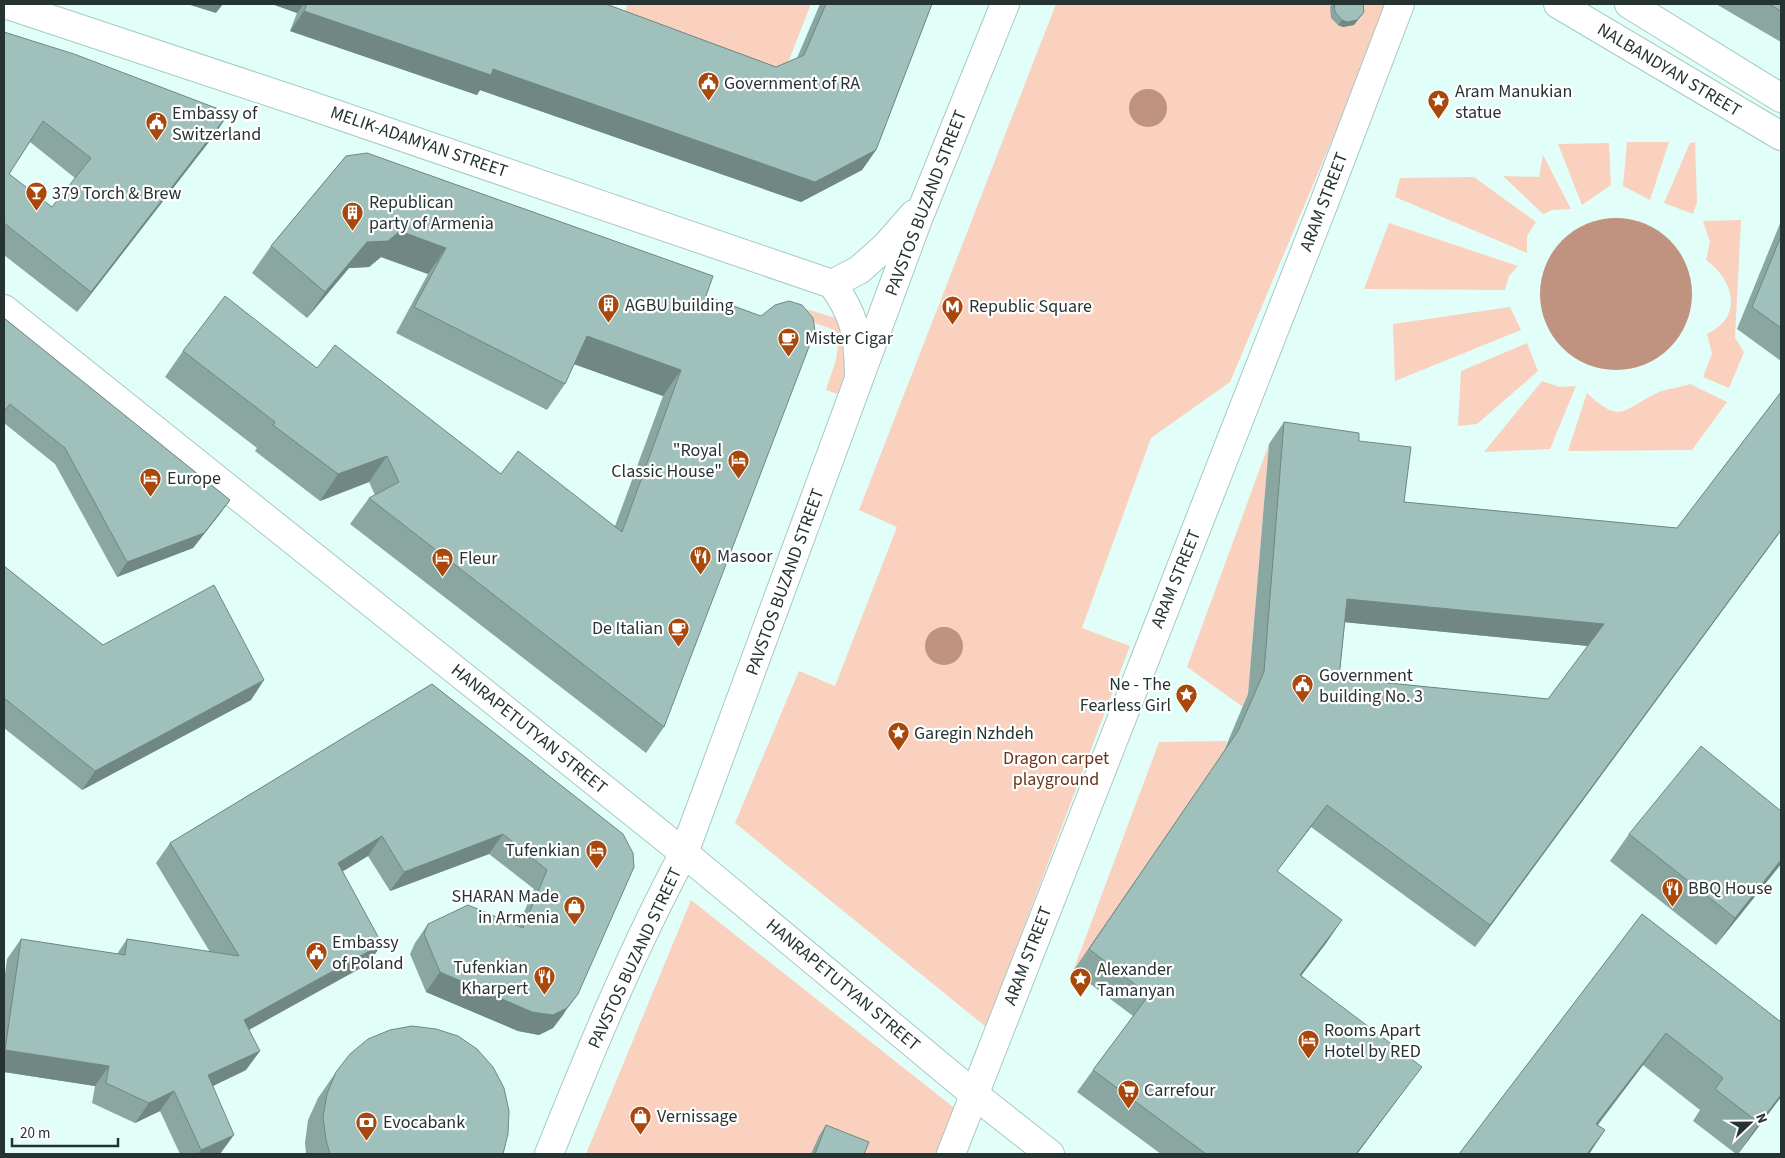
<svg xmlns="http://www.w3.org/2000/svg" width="1785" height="1158" viewBox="0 0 1785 1158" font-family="'Source Sans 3',sans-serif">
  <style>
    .green { fill: #f9d1be }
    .water { fill: #bf937f }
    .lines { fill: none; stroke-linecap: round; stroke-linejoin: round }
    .minor-casing { stroke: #a7c9c3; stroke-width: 30 }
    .major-casing { stroke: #a7c9c3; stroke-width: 30 }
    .minor { stroke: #fff; stroke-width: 28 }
    .major { stroke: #fff; stroke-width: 28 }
    .wall { fill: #8aa6a1; fill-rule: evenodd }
    .shaded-wall { fill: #708783 }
    .building { fill: #a0c1bb; stroke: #708783; fill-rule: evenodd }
    .labels { text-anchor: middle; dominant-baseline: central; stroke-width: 4.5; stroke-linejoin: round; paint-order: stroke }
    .street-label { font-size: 18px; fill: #263431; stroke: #fff }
    .poi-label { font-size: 18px; fill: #263431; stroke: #fff; text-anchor: start }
    .park-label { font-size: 18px; fill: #6c3316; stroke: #fff }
  </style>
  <rect width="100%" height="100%" fill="#e2fef9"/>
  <!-- green -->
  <g class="green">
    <polygon points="627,4 811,4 785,70 763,79 623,25"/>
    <polygon points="1056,4 1389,4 1230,382 1151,438 1082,628 1130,646 986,1027 735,823 799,671 835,686 897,527 859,510"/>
    <polygon points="1627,142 1669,142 1650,200 1623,186"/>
    <polygon points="1695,142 1697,202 1693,214 1664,203 1690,143"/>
    <polygon points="1609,143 1611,185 1582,205 1558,144"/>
    <polygon points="1543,155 1571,209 1552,210 1543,214 1503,176 1539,177"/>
    <polygon points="1474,177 1536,222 1527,236 1527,253 1395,197 1400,178"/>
    <path d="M1741,220L1735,338L1744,352L1729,388L1703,377L1712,354L1707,334C1744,317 1734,280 1706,260L1710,242L1703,221Z"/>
    <polygon points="1389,223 1518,266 1509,276 1505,290 1364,289"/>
    <polygon points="1510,307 1521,330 1395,381 1393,324"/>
    <path d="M806,309L839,319L854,347L840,395L826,390C832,371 843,349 835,330L802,319Z"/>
    <polygon points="1527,343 1538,371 1477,424 1458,426 1461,371"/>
    <polygon points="1542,381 1560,387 1576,386 1550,449 1484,452"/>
    <path d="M1690,384L1727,402L1692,450L1568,451L1587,393C1621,425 1622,410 1657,393C1662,390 1682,387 1690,384Z"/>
    <polygon points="1269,444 1248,694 1243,707 1187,667"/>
    <polygon points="1227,741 1223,753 1073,971 1159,742"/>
    <polygon points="691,900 957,1110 940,1154 586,1154"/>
  </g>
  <!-- water -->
  <g class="water">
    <circle cx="1148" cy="108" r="19"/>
    <circle cx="1616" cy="294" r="76"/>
    <circle cx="944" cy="646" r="19"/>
  </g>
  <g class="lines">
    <defs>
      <g id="minor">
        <path d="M5,4L306,104L832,284C855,315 858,335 859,373"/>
        <polyline points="832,284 859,270 886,246 914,214"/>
        <polyline points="4,309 684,853 975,1095 1050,1154"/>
        <path d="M549,1154C590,1052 632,950 684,853L918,219L1005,4"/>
        <polyline points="951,1154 1324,203 1400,4"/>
      </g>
      <g id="major">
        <polyline points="1558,4 1781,136"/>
        <polyline points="1629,4 1781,98"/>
      </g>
    </defs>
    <!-- minor casing -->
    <use href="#minor" class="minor-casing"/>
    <!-- major casing -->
    <use href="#major" class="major-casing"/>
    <!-- minor -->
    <use href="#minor" class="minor"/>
    <!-- major -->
    <use href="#major" class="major"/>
  </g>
  <!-- wall -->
  <g class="wall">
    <polygon points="272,4 606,4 776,67 797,58 820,4 932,4 876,150 862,170 801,202 480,90 477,95 290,31 297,13"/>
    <polygon points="1332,4 1363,4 1364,12 1354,25 1343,27 1338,25 1331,18 1330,7"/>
    <polygon points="1716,4 1781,4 1781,42"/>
    <path d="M4,32L229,113L215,134L77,312L4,255ZM30,142L75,178L52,207L9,174Z"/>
    <polygon points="346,156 706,296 664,727 646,753 350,524 369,498 375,495 369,482 320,501 255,451 257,448 165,377 183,351 317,368 501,474 615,526 663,396 574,364 565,384 547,410 396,333 428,274 381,257 369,267 349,268 307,318 252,273 271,246"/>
    <polygon points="1781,221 1781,361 1737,329"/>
    <polygon points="4,318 230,500 219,515 193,548 117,577 55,464 4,423"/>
    <path d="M1781,392V531L1475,947L1311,827L1277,871L1327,942L1301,975L1406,1088L1357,1154H1161L1077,1092L1093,1070L1133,1016L1073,971L1223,753L1248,694L1269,444L1284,422L1404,502L1677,528ZM1345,622L1588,646L1548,699L1339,678Z"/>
    <polygon points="4,566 103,645 251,700 82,790 4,728"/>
    <polygon points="432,684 623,834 564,1014 553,1028 539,1035 518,1031 426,992 410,954 415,943 428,924 518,926 534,889 489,854 390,891 368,856 342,871 382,944 368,964 249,1030 246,1070 213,1086 220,1154 180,1154 160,1111 135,1123 92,1103 95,1086 4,1072 4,981 7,959 21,939 117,954 127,939 210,952 156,863 170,843"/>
    <polygon points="1781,811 1781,864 1716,945 1610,861 1629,834"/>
    <polygon points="1642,914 1781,1022 1781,1097 1738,1154 1736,1154 1693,1121 1700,1110 1643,1065 1598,1125 1605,1130 1589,1154 1459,1154"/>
    <polygon points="336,1072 503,1154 306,1154 305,1143 308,1120 318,1098"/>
    <polygon points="826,1125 864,1154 811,1154 819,1136"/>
  </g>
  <!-- shaded-wall -->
  <g class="shaded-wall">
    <polygon points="187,4 223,4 216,13"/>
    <polygon points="272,4 304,4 297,13"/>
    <polygon points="304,11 493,69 876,150 862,170 801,202 480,90 477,95 290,31"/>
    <polygon points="1364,12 1354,25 1343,27 1338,25 1342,20"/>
    <polygon points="229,113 215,134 77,312 91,292"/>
    <polygon points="400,231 446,248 428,274 381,257 369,267 349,268 307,318 325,292 367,242"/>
    <polygon points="587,336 681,370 663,396 568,362"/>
    <polygon points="387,456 369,482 320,501 338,474"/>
    <polygon points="230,500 219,515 193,548 117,577 127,562"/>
    <polygon points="1781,530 1781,531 1475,947 1490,925"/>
    <polygon points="1347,599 1604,624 1589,646 1332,621"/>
    <polygon points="264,680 251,700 82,790 95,771"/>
    <polygon points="1327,805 1311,827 1261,892 1277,871"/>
    <polygon points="503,834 489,854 390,891 404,872"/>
    <polygon points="382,836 368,856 324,883 338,863"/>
    <polygon points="1781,860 1781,864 1716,945 1735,918"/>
    <polygon points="1342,920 1327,942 1285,997 1300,975"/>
    <polygon points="382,944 368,964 230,1040 244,1020"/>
    <polygon points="440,972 578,994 553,1028 539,1035 518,1031 426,992"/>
    <polygon points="1666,1033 1643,1065 1575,1154 1596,1124"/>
    <polygon points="5,1050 109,1066 95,1086 4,1072 4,1051"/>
    <polygon points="260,1051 246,1070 194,1095 208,1075"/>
    <polygon points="1422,1067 1406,1088 1357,1154 1356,1154"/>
    <polygon points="174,1091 160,1111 135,1123 149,1103"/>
    <polygon points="1781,1095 1781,1097 1738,1154 1759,1123"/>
    <polygon points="1605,1130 1589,1154 1587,1154"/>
    <polygon points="234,1135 220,1154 198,1154 201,1150"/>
  </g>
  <!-- building -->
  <g class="building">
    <polygon points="307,4 606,4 776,67 804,55 826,4 932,4 876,150 815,182 493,69 491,75 304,11"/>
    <polygon points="1334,4 1363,4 1364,12 1357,20 1347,22 1342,20 1335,12"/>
    <polygon points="1769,4 1781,4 1781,11"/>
    <path d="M4,32L74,54L229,113L91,292L4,223ZM43,121L91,158L52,207L9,174Z"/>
    <polygon points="367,153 713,276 706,296 761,316 775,305 789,301 802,305 813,318 815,331 664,727 369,498 399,482 387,456 338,474 273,425 275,422 183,351 225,296 317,368 335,345 501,474 518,451 622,532 681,370 587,336 565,384 414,307 446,248 400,231 388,241 367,242 325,292 271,246 346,156"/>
    <polygon points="1781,236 1781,328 1752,307"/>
    <polygon points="4,318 230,500 204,533 127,562 65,448 10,404 4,412"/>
    <path d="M1781,392V530L1490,925L1327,805L1277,871L1342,920L1300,975L1422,1067L1356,1154H1206L1093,1070L1149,995L1089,949L1238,731L1264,672L1284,422L1359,433V441L1411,447L1404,502L1677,528ZM1347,599L1604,624L1548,699L1339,678Z"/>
    <polygon points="4,566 103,645 214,585 264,680 95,771 4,698"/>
    <polygon points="432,684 623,834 633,853 634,867 578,994 567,1008 553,1015 532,1012 440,972 424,934 428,924 468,905 523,928 547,870 503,834 404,872 382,836 338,863 382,944 244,1020 260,1051 208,1075 234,1135 201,1150 174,1091 149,1103 106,1083 109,1066 5,1050 21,939 125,955 127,939 239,956 170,843"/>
    <polygon points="1701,746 1781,811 1781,860 1735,918 1629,834"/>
    <polygon points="1642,914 1781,1022 1781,1095 1759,1123 1715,1089 1723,1078 1666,1033 1596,1124 1605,1130 1587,1154 1459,1154"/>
    <polygon points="412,1026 436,1029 458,1036 477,1049 493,1067 504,1088 509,1111 508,1134 503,1154 330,1154 326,1140 323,1117 327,1094 336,1072 350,1054 368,1039 390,1030"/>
    <polygon points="826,1125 869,1142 864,1154 815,1154"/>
  </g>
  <!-- icons -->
  <defs>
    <symbol id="civic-pin" viewBox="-11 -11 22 30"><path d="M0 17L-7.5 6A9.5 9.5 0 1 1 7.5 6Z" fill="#aa480b" stroke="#fff"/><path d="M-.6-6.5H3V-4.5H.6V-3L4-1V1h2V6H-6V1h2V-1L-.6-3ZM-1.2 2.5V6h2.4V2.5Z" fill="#fff"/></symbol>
    <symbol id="sight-pin" viewBox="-11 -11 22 30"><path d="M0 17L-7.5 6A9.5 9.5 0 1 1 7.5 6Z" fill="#aa480b" stroke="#fff"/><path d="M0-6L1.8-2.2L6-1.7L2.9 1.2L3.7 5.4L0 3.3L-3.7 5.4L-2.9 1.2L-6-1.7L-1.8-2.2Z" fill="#fff"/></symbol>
    <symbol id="bar-pin" viewBox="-11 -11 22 30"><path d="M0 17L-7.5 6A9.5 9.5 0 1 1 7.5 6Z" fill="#aa480b" stroke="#fff"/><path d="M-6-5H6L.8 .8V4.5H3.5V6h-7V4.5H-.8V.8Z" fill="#fff"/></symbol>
    <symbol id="building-pin" viewBox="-11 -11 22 30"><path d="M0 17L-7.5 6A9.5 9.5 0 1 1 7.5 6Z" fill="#aa480b" stroke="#fff"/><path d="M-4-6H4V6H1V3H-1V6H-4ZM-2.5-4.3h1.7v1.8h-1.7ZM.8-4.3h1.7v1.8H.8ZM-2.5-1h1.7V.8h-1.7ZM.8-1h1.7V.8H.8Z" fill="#fff"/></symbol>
    <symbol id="metro-pin" viewBox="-11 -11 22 30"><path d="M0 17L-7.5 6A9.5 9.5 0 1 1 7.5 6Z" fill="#aa480b" stroke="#fff"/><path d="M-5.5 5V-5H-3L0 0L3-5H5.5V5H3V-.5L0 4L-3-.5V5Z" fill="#fff"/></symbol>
    <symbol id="cafe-pin" viewBox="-11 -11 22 30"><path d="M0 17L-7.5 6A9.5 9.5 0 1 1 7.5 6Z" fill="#aa480b" stroke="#fff"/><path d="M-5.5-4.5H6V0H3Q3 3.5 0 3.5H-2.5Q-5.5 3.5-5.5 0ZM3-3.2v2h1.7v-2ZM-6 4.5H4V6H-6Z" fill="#fff"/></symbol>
    <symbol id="hotel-pin" viewBox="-11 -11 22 30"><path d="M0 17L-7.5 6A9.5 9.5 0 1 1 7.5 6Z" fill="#aa480b" stroke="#fff"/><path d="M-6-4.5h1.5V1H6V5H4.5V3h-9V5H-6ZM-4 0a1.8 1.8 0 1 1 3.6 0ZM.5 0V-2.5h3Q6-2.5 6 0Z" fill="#fff"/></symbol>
    <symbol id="restaurant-pin" viewBox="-11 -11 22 30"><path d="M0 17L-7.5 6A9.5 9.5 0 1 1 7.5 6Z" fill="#aa480b" stroke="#fff"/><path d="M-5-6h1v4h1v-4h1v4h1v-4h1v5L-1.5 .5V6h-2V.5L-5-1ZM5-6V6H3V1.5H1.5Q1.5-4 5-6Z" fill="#fff"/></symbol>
    <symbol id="shop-pin" viewBox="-11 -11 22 30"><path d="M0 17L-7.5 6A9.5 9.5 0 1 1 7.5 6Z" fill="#aa480b" stroke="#fff"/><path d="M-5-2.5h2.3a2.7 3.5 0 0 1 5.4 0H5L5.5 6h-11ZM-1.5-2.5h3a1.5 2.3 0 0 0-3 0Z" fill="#fff"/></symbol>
    <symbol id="supermarket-pin" viewBox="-11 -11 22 30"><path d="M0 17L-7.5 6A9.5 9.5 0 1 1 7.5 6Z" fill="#aa480b" stroke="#fff"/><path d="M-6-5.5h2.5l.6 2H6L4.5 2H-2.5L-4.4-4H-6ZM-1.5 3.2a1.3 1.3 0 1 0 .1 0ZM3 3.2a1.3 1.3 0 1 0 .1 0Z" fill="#fff"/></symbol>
    <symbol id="bank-pin" viewBox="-11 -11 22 30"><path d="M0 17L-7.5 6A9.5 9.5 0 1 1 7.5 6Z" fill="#aa480b" stroke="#fff"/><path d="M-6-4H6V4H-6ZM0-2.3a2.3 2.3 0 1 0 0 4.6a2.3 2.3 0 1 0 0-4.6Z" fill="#fff"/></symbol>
  </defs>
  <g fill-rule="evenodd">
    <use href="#civic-pin" x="696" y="70" width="25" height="34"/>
    <use href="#sight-pin" x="1426" y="88" width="25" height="34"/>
    <use href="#civic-pin" x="144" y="110" width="25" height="34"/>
    <use href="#bar-pin" x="24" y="180" width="25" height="34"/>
    <use href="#building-pin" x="340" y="200" width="25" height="34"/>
    <use href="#building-pin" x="596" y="292" width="25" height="34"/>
    <use href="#metro-pin" x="940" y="294" width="25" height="34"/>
    <use href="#cafe-pin" x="776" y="326" width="25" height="34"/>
    <use href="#hotel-pin" x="726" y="448" width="25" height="34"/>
    <use href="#hotel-pin" x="138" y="466" width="25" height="34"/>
    <use href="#restaurant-pin" x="688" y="544" width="25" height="34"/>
    <use href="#hotel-pin" x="430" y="546" width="25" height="34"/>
    <use href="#cafe-pin" x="666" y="616" width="25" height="34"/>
    <use href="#civic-pin" x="1290" y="672" width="25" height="34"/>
    <use href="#sight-pin" x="1174" y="682" width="25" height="34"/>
    <use href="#sight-pin" x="886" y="720" width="25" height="34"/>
    <use href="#hotel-pin" x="584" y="838" width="25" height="34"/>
    <use href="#restaurant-pin" x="1660" y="876" width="25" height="34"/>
    <use href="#shop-pin" x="562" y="894" width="25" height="34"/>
    <use href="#civic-pin" x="304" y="940" width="25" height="34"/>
    <use href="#restaurant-pin" x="532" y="964" width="25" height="34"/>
    <use href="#sight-pin" x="1068" y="966" width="25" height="34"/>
    <use href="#hotel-pin" x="1296" y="1028" width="25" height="34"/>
    <use href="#supermarket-pin" x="1116" y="1078" width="25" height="34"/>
    <use href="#shop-pin" x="628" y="1104" width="25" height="34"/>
    <use href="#bank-pin" x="354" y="1110" width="25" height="34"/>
  </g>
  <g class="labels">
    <!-- street labels -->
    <g class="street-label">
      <text transform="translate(1669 70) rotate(31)">NALBANDYAN STREET</text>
      <text transform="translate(419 142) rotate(19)">MELIK-ADAMYAN STREET</text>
      <text transform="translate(1324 202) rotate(-69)">ARAM STREET</text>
      <text transform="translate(926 203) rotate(-69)">PAVSTOS BUZAND STREET</text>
      <text transform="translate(1176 579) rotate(-68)">ARAM STREET</text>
      <text transform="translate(785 582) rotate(-70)">PAVSTOS BUZAND STREET</text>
      <text transform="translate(529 729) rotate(39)">HANRAPETUTYAN STREET</text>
      <text transform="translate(1028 956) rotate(-69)">ARAM STREET</text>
      <text transform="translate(635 958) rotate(-65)">PAVSTOS BUZAND STREET</text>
      <text transform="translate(843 985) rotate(40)">HANRAPETUTYAN STREET</text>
    </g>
    <!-- poi labels -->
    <g class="poi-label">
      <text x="724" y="83">Government of RA</text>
      <text x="1455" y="91">Aram Manukian<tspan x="1455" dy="21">statue</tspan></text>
      <text x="172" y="113">Embassy of<tspan x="172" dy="21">Switzerland</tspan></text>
      <text x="52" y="193">379 Torch &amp; Brew</text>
      <text x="369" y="202">Republican<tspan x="369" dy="21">party of Armenia</tspan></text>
      <text x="625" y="305">AGBU building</text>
      <text x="969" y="306">Republic Square</text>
      <text x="805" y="338">Mister Cigar</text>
      <text x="722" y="450" text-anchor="end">"Royal<tspan x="722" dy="21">Classic House"</tspan></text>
      <text x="167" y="478">Europe</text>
      <text x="717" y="556">Masoor</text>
      <text x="459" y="558">Fleur</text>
      <text x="663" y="628" text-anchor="end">De Italian</text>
      <text x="1319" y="675">Government<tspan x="1319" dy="21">building No. 3</tspan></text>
      <text x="1171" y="684" text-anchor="end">Ne - The<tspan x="1171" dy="21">Fearless Girl</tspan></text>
      <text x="914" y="733">Garegin Nzhdeh</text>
      <text x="580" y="850" text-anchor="end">Tufenkian</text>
      <text x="1688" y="888">BBQ House</text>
      <text x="559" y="896" text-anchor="end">SHARAN Made<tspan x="559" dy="21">in Armenia</tspan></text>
      <text x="332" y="942">Embassy<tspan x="332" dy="21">of Poland</tspan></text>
      <text x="528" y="967" text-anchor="end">Tufenkian<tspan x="528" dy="21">Kharpert</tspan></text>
      <text x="1097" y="969">Alexander<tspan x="1097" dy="21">Tamanyan</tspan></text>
      <text x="1324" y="1030">Rooms Apart<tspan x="1324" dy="21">Hotel by RED</tspan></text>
      <text x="1144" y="1090">Carrefour</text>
      <text x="657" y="1116">Vernissage</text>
      <text x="383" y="1122">Evocabank</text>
    </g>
    <!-- park labels -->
    <g class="park-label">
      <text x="1056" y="758">Dragon carpet<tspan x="1056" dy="21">playground</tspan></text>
    </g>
  </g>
  <!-- border -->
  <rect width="1785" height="1158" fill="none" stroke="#263431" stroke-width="10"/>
  <!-- north arrow -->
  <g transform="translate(1750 1123) rotate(68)" stroke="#ffffff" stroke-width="4" paint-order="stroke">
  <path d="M0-4L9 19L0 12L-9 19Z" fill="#263431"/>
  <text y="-8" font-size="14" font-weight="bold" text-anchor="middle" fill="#263431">N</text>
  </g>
  <!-- scale -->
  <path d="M12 1138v8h106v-8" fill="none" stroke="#263431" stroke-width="2.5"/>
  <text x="20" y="1138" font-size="15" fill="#263431" stroke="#ffffff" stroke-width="4" paint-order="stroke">20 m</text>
</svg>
